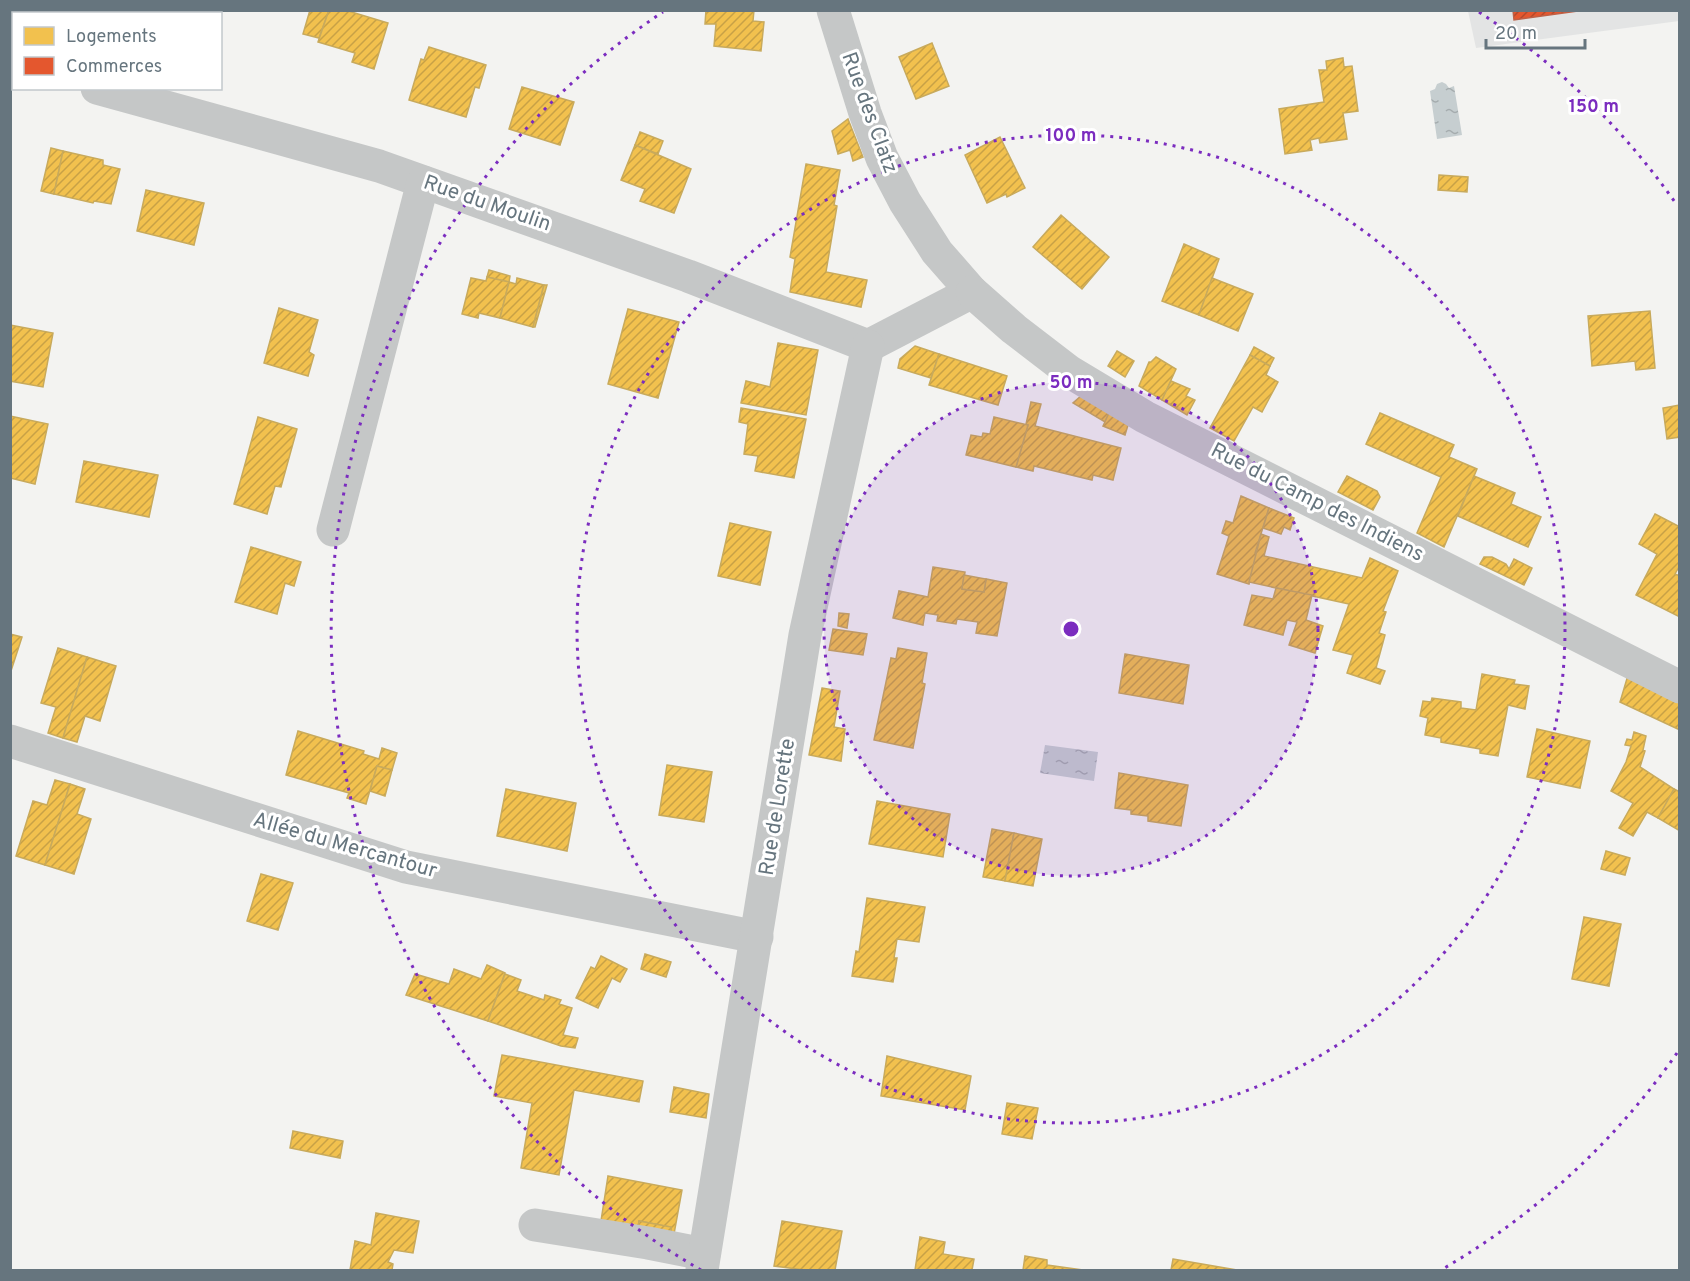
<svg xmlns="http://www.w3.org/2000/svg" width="1690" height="1281" viewBox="0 0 1690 1281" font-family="Overpass,sans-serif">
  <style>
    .built { fill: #e3e4e4 }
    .water { fill: url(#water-ripples) }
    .homes { fill: url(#homes-hatch); stroke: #c8aa5c; stroke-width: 1.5 }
    .shops { fill: url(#shops-hatch); stroke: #be6046; stroke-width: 1.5 }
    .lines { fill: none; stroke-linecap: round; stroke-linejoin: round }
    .minor { stroke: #c5c7c7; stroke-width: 33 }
    .ring { fill: none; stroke: #7b2cbf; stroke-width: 3; stroke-dasharray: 3 6 }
    .labels { text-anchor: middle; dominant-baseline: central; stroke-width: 6; stroke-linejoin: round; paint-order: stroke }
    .street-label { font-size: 21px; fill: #66757e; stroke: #fff }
    .centre { fill: #7b2cbf; stroke: #fff; stroke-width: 3 }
    .ring-label { font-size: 18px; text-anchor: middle; font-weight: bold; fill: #7b2cbf; stroke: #fff; stroke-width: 6; stroke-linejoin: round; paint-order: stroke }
  </style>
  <defs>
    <pattern id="water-ripples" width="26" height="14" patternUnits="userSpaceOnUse" patternTransform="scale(1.5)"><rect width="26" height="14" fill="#c6ced0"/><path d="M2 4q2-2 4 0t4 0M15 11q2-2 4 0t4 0" fill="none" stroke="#a5acae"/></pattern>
    <pattern id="homes-hatch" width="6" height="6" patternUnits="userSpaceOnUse" patternTransform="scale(1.5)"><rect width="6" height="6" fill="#f2c14e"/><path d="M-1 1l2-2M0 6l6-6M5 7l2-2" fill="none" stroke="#c8a146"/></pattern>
    <pattern id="shops-hatch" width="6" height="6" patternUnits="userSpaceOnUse" patternTransform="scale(1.5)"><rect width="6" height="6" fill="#e4572e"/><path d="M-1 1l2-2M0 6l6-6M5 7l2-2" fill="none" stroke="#b34a2c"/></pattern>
  </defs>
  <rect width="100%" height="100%" fill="#f3f3f1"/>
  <!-- built -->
  <polygon class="built" points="1679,10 1679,21 1476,48 1468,11"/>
  <!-- water -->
  <g class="water">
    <polygon points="1442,82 1446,84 1449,88 1454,86 1462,135 1437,139 1430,91 1435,89 1437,84"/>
    <polygon points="1045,745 1098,752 1094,781 1040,773"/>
  </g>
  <!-- homes -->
  <g class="homes">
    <polygon points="310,10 329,10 319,38 303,34"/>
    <polygon points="329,10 345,10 388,23 374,69 352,62 355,53 318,42"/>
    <polygon points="706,10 754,10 753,21 764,22 761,51 714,46 716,24 705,24"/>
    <polygon points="932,43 949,86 916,99 899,57"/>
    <polygon points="429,47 486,65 479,88 475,87 466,117 409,100 421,59 424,60"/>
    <polygon points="1343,58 1344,67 1352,66 1358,111 1343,113 1347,139 1320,143 1319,138 1310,140 1312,150 1285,154 1279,109 1324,102 1319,70 1327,70 1326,61"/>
    <polygon points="522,87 574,102 560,145 509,129"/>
    <polygon points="848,119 863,157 853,161 850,150 838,154 832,131"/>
    <polygon points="640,132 663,141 658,154 635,145"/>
    <polygon points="1000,137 1025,188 1007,197 1006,194 987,203 965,155"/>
    <polygon points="635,145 691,169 674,213 640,201 645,189 621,180"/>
    <polygon points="51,148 63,151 54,194 41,191"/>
    <polygon points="63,151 103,160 103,165 120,169 111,204 94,201 93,203 54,194"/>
    <polygon points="806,164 840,170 834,205 837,206 826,272 867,280 861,307 790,292 795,259 790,257"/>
    <polygon points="1439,175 1468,177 1467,192 1438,190"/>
    <polygon points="146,190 204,203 194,245 137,231"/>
    <polygon points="1061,215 1109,257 1082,289 1033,247"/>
    <polygon points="1184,244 1219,259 1199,315 1162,301"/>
    <polygon points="489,270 510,276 509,282 487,277"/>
    <polygon points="487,277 509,282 500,318 479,313 478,318 462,314 471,278 486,281"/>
    <polygon points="517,278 544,285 533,327 500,318 509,282 516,284"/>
    <polygon points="1212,278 1253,294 1238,331 1199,315"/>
    <polygon points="544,285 547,285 535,327 533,327"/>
    <polygon points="279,308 318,320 309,352 314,355 308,376 264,363"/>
    <polygon points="628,309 679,322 658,398 608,384"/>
    <polygon points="1650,311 1655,368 1636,370 1635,361 1592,366 1588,316"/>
    <polygon points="10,325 53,333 43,387 10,381"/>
    <polygon points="778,343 818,350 806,415 741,403 746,381 770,387"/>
    <polygon points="915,346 939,354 931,378 898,368 900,359"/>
    <polygon points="1254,347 1274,358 1270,366 1250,355"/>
    <polygon points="1117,351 1134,361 1125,377 1108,366"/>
    <polygon points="939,354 1007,376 998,405 929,385"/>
    <polygon points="1250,355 1270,366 1266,375 1278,382 1262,412 1253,407 1234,441 1210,428"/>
    <polygon points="1156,357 1176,369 1162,400 1139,386 1149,362 1151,362"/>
    <polygon points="1171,381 1190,389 1186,396 1195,400 1187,415 1162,400"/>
    <polygon points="1081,396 1109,413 1105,422 1073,403"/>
    <polygon points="1031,402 1041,404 1035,426 1121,448 1113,480 1093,475 1092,480 1034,466 1033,471 1016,467 1028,425 1026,424"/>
    <polygon points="1680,405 1680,437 1667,439 1663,408"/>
    <polygon points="741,408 806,419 794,478 755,471 758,456 744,454 748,424 739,422"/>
    <polygon points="1109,413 1128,425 1125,435 1103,426"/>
    <polygon points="1380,413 1454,445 1449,457 1477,469 1444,547 1417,533 1441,477 1366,444"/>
    <polygon points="10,416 48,424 35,484 10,478"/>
    <polygon points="258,417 297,429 281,487 275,486 267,514 234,504"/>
    <polygon points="994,417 1028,425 1016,467 966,455 971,435 982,437 983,433 990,434"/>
    <polygon points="84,461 158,475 149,517 76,502"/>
    <polygon points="1347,476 1377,491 1380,497 1373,510 1338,492"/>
    <polygon points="1474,476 1515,493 1511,504 1541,517 1528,547 1458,516"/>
    <polygon points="1241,496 1269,508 1255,553 1257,554 1249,584 1217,574 1229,536 1222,533 1226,521 1233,523"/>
    <polygon points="1269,508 1294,518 1290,530 1284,527 1281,534 1263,528"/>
    <polygon points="1655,514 1680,527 1680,565 1675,574 1680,576 1680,617 1636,595 1657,554 1639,544"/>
    <polygon points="730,523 771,532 760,585 718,576"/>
    <polygon points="1261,534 1269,537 1264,556 1362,578 1370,558 1398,571 1383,611 1386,612 1379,633 1385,635 1376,668 1385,671 1380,684 1347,673 1353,655 1333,650 1349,604 1249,582"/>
    <polygon points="251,547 301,562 294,586 285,583 277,614 235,602"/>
    <polygon points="1484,557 1492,557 1506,564 1509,569 1514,559 1532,568 1524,585 1480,564"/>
    <polygon points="933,567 965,572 962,589 984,592 986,579 1007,583 997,636 976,633 978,622 957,619 956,624 937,621 938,615 925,613 923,625 893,618 899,591 928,597"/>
    <polygon points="964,575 986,579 984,592 962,589"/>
    <polygon points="1276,588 1312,595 1306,620 1323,626 1315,653 1289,645 1297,622 1287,620 1283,635 1244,625 1252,595 1273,599"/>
    <polygon points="839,613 849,614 847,628 838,626"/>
    <polygon points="833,629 867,634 863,655 829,650"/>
    <polygon points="10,634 22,637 10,674"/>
    <polygon points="58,648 87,657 63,738 48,733 56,707 41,703"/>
    <polygon points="898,648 927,653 922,683 925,684 913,748 874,740 891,658 896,659"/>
    <polygon points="1125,654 1189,665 1183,704 1119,693"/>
    <polygon points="87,657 116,666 100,721 85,716 77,742 63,738"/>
    <polygon points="1482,674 1515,680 1514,684 1529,686 1525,709 1508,705 1498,756 1480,753 1480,749 1441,742 1441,738 1425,735 1428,718 1420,716 1423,701 1431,702 1432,698 1461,702 1461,708 1476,710"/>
    <polygon points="1628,675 1680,703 1680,730 1620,702"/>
    <polygon points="822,688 840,691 834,727 845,729 841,761 809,755"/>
    <polygon points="1537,729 1590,741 1580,788 1527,777"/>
    <polygon points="298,731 364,751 363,754 379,759 382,748 397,753 392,770 377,766 366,804 347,798 349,793 286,775"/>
    <polygon points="1634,732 1646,736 1643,750 1645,751 1640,767 1674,789 1658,818 1647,812 1633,836 1619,828 1633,803 1611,791 1626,762 1631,746 1625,745 1627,739 1632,740"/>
    <polygon points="667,765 712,772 704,822 659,815"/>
    <polygon points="377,766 392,770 385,796 370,791"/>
    <polygon points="1119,773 1188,785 1181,826 1148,821 1148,816 1131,814 1131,810 1115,808"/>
    <polygon points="55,780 70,784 45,865 16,856 33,801 47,805"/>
    <polygon points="70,784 85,789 77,814 91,819 74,874 45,865"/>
    <polygon points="506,789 576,803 567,851 497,836"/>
    <polygon points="1674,789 1680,792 1680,831 1658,818"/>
    <polygon points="877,801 950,814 943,857 869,844"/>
    <polygon points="992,829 1014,833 1005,881 983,877"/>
    <polygon points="1014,833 1042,839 1033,886 1005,881"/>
    <polygon points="1606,851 1630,858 1625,875 1601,869"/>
    <polygon points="261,874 293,883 278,930 247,921"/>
    <polygon points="867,898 925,907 919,942 897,939 894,958 897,958 893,982 852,976 856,951 859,952"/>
    <polygon points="1584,917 1621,924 1609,986 1572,979"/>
    <polygon points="645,954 671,962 666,977 641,969"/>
    <polygon points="601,956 627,969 620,982 612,978 598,1008 576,998 591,967 595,969"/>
    <polygon points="487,965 505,973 488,1021 406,995 415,974 449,984 454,969 481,979"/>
    <polygon points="505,974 521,980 517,991 544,1000 545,995 561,1000 559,1004 572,1008 563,1035 578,1038 575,1048 561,1046 488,1021"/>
    <polygon points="502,1055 643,1081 639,1102 574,1090 559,1175 521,1168 532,1103 494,1096"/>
    <polygon points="887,1056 971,1076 965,1110 881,1096"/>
    <polygon points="674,1087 709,1094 706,1118 670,1112"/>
    <polygon points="1007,1103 1038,1108 1032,1139 1002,1134"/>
    <polygon points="293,1131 343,1141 340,1158 290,1148"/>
    <polygon points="608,1176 682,1190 674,1234 671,1233 671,1227 639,1221 638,1228 601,1221"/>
    <polygon points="376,1213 419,1221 413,1253 394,1250 388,1262 393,1264 392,1270 350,1270 355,1241 371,1245"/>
    <polygon points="639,1221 671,1227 671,1233 638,1228"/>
    <polygon points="782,1221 842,1231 835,1270 805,1270 774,1266"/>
    <polygon points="920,1237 945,1242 943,1254 974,1259 972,1270 915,1270"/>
    <polygon points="1025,1256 1047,1260 1047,1265 1083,1270 1023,1270"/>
    <polygon points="1173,1259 1237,1270 1171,1270"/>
  </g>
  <!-- shops -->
  <polygon class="shops" points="1513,10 1585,10 1514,20"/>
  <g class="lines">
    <!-- minor -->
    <g class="minor">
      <polyline points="833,10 865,113 882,158 905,202 937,252 972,292 868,346"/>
      <polyline points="41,14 42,10"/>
      <polyline points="10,65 14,66"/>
      <polyline points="97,88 379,166 688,276 868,346"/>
      <polyline points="972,292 1014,329 1070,372 1145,417 1680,687"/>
      <polyline points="333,530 423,182"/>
      <polyline points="10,741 406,867 757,937"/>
      <polyline points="535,1225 648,1243 704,1254"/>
      <polyline points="702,1270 805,635 868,346"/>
    </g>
  </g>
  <!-- distance rings -->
  <circle cx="1071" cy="629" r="247" fill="#7b2cbf" fill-opacity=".12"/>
  <g class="ring">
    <circle cx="1071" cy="629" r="247"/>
    <circle cx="1071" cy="629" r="494"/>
    <path d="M1677 1053A740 740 0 0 1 1441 1270M701 1270A740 740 0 0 1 663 12M1479 12A740 740 0 0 1 1677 205"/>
  </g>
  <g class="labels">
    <!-- street labels -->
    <g class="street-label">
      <text transform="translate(869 113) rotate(70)">Rue des Clatz</text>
      <text transform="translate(487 204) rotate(19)">Rue du Moulin</text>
      <text transform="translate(1317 503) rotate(27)">Rue du Camp des Indiens</text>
      <text transform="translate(778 807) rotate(-81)">Rue de Lorette</text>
      <text transform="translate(345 846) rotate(16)">Allée du Mercantour</text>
    </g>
  </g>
  <circle cx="1071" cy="629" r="9" class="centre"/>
  <g class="ring-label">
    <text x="1594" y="112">150 m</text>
    <text x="1071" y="141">100 m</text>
    <text x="1071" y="388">50 m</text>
  </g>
  <!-- border -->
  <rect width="1690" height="1281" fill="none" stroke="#66757e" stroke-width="24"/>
  <!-- legend -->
  <rect x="12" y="12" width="210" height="78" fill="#ffffff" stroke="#c2c8cb" stroke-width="1.5"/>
  <rect x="24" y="27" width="30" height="18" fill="#f2c14e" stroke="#c2c8cb" stroke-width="1.5"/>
  <text x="66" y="42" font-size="18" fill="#66757e">Logements</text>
  <rect x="24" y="57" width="30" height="18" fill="#e4572e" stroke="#c2c8cb" stroke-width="1.5"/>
  <text x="66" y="72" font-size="18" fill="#66757e">Commerces</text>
  <!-- scale -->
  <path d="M1486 39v9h99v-9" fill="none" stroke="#66757e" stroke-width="3"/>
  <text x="1495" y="39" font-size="18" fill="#66757e" stroke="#ffffff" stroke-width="4.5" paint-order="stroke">20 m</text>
</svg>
